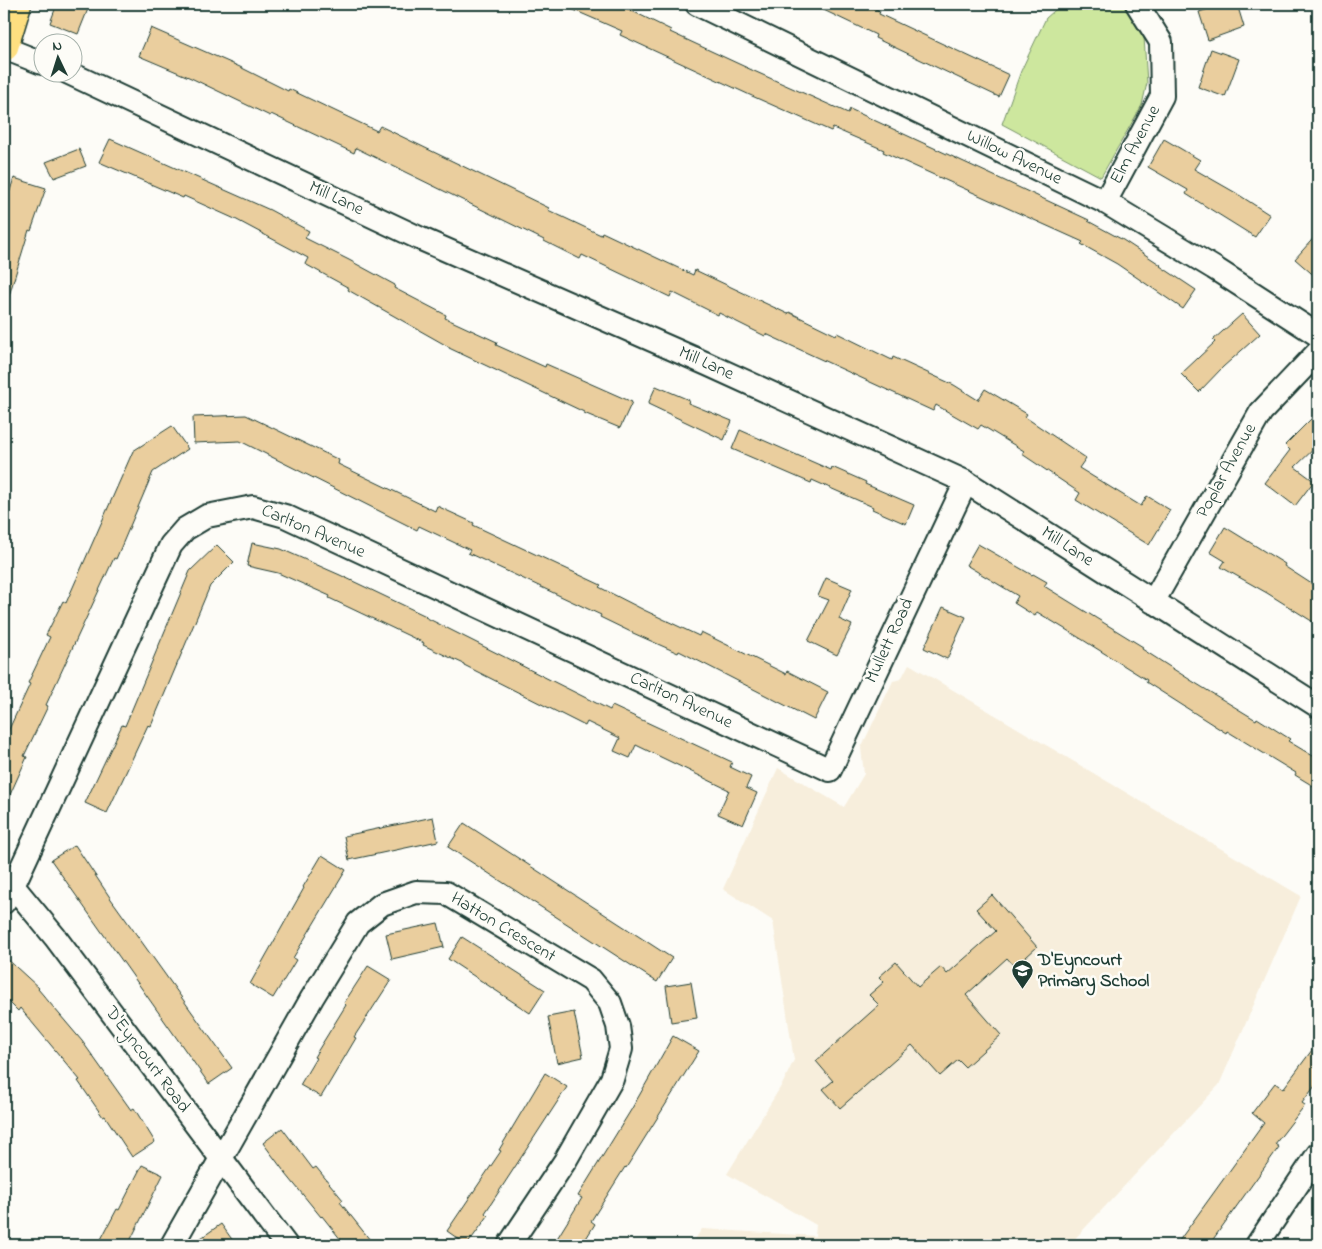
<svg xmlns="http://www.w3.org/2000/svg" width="1322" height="1249" viewBox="0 0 1322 1249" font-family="'Indie Flower',sans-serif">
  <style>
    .built { fill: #f7eedc }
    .green { fill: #cde79e; stroke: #769269 }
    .building { fill: #eace9e; stroke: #1f3d34 }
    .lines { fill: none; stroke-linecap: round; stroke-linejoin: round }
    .minor-casing { stroke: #1f3d34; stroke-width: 26 }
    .trunk-casing { stroke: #1f3d34; stroke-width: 31 }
    .minor { stroke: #fdfcf7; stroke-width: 22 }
    .trunk { stroke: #fedf80; stroke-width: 28 }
    .labels { text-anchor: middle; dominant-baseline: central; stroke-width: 5; stroke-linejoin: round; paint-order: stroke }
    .street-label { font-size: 18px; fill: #1f3d34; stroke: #fdfcf7 }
    .poi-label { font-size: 18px; font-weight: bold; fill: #1f3d34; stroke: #fdfcf7; text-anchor: start }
  </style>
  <rect width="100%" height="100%" fill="#fdfcf7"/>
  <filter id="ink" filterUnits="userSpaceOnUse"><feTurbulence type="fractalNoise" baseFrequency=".02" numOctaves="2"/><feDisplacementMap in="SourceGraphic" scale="10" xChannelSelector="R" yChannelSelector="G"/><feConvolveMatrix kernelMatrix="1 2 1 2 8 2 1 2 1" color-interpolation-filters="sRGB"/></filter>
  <g filter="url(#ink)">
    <!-- built -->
    <polygon class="built" points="909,664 1301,896 1219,1085 1069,1245 691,1245 702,1229 815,1236 816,1225 727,1174 783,1083 794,1060 773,921 723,889 778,768 844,807 864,774 861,748 893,681 901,679"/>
    <!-- green -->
    <polygon class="green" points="1062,4 1123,4 1144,37 1147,83 1142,105 1101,177 1002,124 1021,71 1046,18"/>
    <!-- building -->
    <g class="building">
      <polygon points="57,4 90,4 78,34 50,23"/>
      <polygon points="560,4 616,4 628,9 671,30 670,32 754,71 848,113 850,109 1089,220 1088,221 1123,240 1161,265 1160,266 1196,290 1183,309 1117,264 1081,244 1083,242 883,152 884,150 833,128 831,131 752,96 620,35 622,31"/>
      <polygon points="811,4 865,4 880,11 879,14 1009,75 999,97 875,38 876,35"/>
      <polygon points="1225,4 1237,4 1244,27 1208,40 1199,12"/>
      <polygon points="151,28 240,67 288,91 289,89 377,131 380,126 549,208 548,210 601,235 602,232 693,275 695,270 788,314 789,312 836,335 837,333 892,360 893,357 954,385 978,400 985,389 1027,414 1025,417 1086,458 1079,468 1141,506 1147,496 1170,510 1149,545 1076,500 1080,493 1022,454 1024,451 981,425 978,429 936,405 933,411 766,334 765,336 719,313 718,315 672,292 670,297 582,255 580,259 544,241 544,240 356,148 354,153 271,114 270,116 191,78 139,56"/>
      <polygon points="1211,49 1239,59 1225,97 1198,87"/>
      <polygon points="110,139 270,210 309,231 305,238 349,260 395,285 394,288 446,315 445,318 497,342 496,345 545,367 546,364 632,402 620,428 584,413 584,412 449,348 449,347 348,290 349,288 305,264 308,258 235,219 184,196 183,198 99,162"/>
      <polygon points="1164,139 1200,160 1194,169 1236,193 1270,215 1255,237 1186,194 1188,190 1148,167"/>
      <polygon points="79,149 86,166 54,178 46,162"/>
      <polygon points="14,178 46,188 31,231 29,230 8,299 4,298 4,209"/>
      <polygon points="1318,233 1318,279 1295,259"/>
      <polygon points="1242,314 1260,334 1223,367 1199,392 1181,374 1215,342 1213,340"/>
      <polygon points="656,386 689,400 688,403 732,421 724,440 648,404"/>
      <polygon points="1318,412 1318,445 1295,467 1314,481 1295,506 1265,483 1290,450 1285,445"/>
      <polygon points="246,415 339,460 338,464 435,511 437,506 474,523 473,525 601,585 599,587 644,610 699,636 701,632 786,674 787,671 828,692 814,720 679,651 678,653 633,633 600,617 601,615 468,553 470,550 419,526 417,530 240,441 194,443 193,417"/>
      <polygon points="172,426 188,449 153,472 116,559 114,558 46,705 48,706 24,756 27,757 4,808 4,740 30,684 28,683 50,637 46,635 63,601 66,603 133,451"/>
      <polygon points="740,430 831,470 832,467 866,482 865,484 914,505 906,524 872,509 873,507 812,480 811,483 732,449"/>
      <polygon points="1225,527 1285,564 1284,566 1318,588 1318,625 1267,593 1221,567 1225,561 1210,552"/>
      <polygon points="252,543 281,549 340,575 426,616 425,617 610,710 612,706 732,762 730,767 751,777 746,788 757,793 743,825 718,814 729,790 636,745 630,758 614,751 620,738 587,722 585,726 464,665 464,664 423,645 424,643 329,598 330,596 278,573 247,566"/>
      <polygon points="978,544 1032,575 1033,574 1047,582 1044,586 1143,647 1142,649 1192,681 1256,720 1257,718 1290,739 1288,741 1318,759 1318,789 1295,775 1296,773 1227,731 1226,733 1193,712 1146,682 1147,680 1083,640 1037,612 1035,616 1014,603 1018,596 966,565"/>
      <polygon points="217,545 234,562 210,586 151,726 148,725 107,813 85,803 122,725 125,726 190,571"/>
      <polygon points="826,578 852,589 839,619 852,625 837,655 808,641 829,600 818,596"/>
      <polygon points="943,607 966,617 947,659 924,648"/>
      <polygon points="433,817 438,841 349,860 344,836"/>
      <polygon points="464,823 672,958 657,982 448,847"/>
      <polygon points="75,845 111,899 232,1068 209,1084 51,860"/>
      <polygon points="322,855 346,870 293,958 296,960 273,998 250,984 304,888 303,887"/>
      <polygon points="992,895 1037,947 1015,967 1007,958 966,995 1001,1035 965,1067 958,1060 940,1076 912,1045 840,1108 823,1089 833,1081 816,1061 879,1005 869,995 884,982 879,977 896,962 918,987 941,967 947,974 996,931 976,909"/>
      <polygon points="438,923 444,947 392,959 386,934"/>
      <polygon points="462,937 545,990 530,1013 448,959"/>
      <polygon points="4,956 39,988 38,989 82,1041 131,1110 134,1108 155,1142 132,1157 105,1116 103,1117 78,1081 80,1080 20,1008 18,1011 4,997"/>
      <polygon points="368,966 391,980 354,1037 356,1038 321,1097 300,1085 316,1058 314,1057 346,1005 344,1003"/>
      <polygon points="691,982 697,1018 671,1022 666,986"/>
      <polygon points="574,1012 583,1057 557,1063 548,1017"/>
      <polygon points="673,1036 699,1051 626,1168 625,1167 591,1221 595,1224 582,1245 553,1245 582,1198 578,1196 631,1110"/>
      <polygon points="1318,1042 1318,1082 1302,1103 1305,1105 1275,1144 1279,1147 1209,1245 1176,1245 1264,1123 1252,1113 1275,1083 1283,1089"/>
      <polygon points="545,1073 567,1087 485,1213 488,1216 467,1245 447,1231 501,1151 499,1150"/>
      <polygon points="282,1128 313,1169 316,1167 343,1200 340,1202 374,1245 345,1245 322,1216 321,1217 286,1174 263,1143"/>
      <polygon points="142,1165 163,1175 128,1245 98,1245 117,1209 119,1210"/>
      <polygon points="221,1224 236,1245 191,1245"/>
    </g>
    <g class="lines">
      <defs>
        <g id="minor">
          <polyline points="697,4 1105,202 1214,268 1318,335"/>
          <polyline points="4,48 42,63"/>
          <polyline points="67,72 419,238 707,364 966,482 1318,706"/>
          <polyline points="1105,202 1162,96 1161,42 1137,4"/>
          <polyline points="1153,602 1261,412 1318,352"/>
          <polyline points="4,879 13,886 55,937 286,1245"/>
          <polyline points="4,902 13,886 171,545 185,529 207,516 253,507 285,516 830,770 966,482"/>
          <polyline points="172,1245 312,998 358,923 382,904 416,892 446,893 591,980 610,1003 618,1026 621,1049 612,1079 565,1161 509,1245"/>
          <polyline points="1257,1245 1318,1154"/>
        </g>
        <polyline id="trunk" points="4,47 17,4"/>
      </defs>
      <!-- minor casing -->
      <use href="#minor" class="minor-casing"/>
      <!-- trunk casing -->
      <use href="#trunk" class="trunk-casing"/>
      <!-- minor -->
      <use href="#minor" class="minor"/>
      <!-- trunk -->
      <use href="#trunk" class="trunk"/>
    </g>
  </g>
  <!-- icons -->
  <defs>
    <symbol id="school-pin" viewBox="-11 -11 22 30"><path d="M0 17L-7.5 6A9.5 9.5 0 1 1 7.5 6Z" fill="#1f3d34" stroke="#fdfcf7"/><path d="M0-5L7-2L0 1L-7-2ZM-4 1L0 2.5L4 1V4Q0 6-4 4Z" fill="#fff"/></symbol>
  </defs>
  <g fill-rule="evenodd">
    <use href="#school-pin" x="1010" y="958" width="25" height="34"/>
  </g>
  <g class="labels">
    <!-- street labels -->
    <g class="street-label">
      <text transform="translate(1136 145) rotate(-62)">Elm Avenue</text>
      <text transform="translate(1014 158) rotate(26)">Willow Avenue</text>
      <text transform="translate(336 199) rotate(25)">Mill Lane</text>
      <text transform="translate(706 364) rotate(24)">Mill Lane</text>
      <text transform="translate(1227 471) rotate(-61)">Poplar Avenue</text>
      <text transform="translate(313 532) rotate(23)">Carlton Avenue</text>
      <text transform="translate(1067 547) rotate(33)">Mill Lane</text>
      <text transform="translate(890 641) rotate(-65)">Mullett Road</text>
      <text transform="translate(681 701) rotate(25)">Carlton Avenue</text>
      <text transform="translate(503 928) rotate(31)">Hatton Crescent</text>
      <text transform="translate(147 1060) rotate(53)">D'Eyncourt Road</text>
    </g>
    <!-- poi labels -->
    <g class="poi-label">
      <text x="1038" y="961">D'Eyncourt<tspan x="1038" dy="21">Primary School</tspan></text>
    </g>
  </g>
  <!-- margin -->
  <rect width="1322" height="1249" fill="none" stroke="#fdfcf7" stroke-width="20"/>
  <rect x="10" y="10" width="1302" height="1229" fill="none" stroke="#1f3d34" stroke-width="2" filter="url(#ink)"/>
  <!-- north arrow -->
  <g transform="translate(58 58) rotate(356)"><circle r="24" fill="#fdfcf7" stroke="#a4b0a9"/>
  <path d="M0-4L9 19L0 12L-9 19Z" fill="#1f3d34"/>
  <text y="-8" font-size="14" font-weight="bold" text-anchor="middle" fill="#1f3d34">N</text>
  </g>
</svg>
